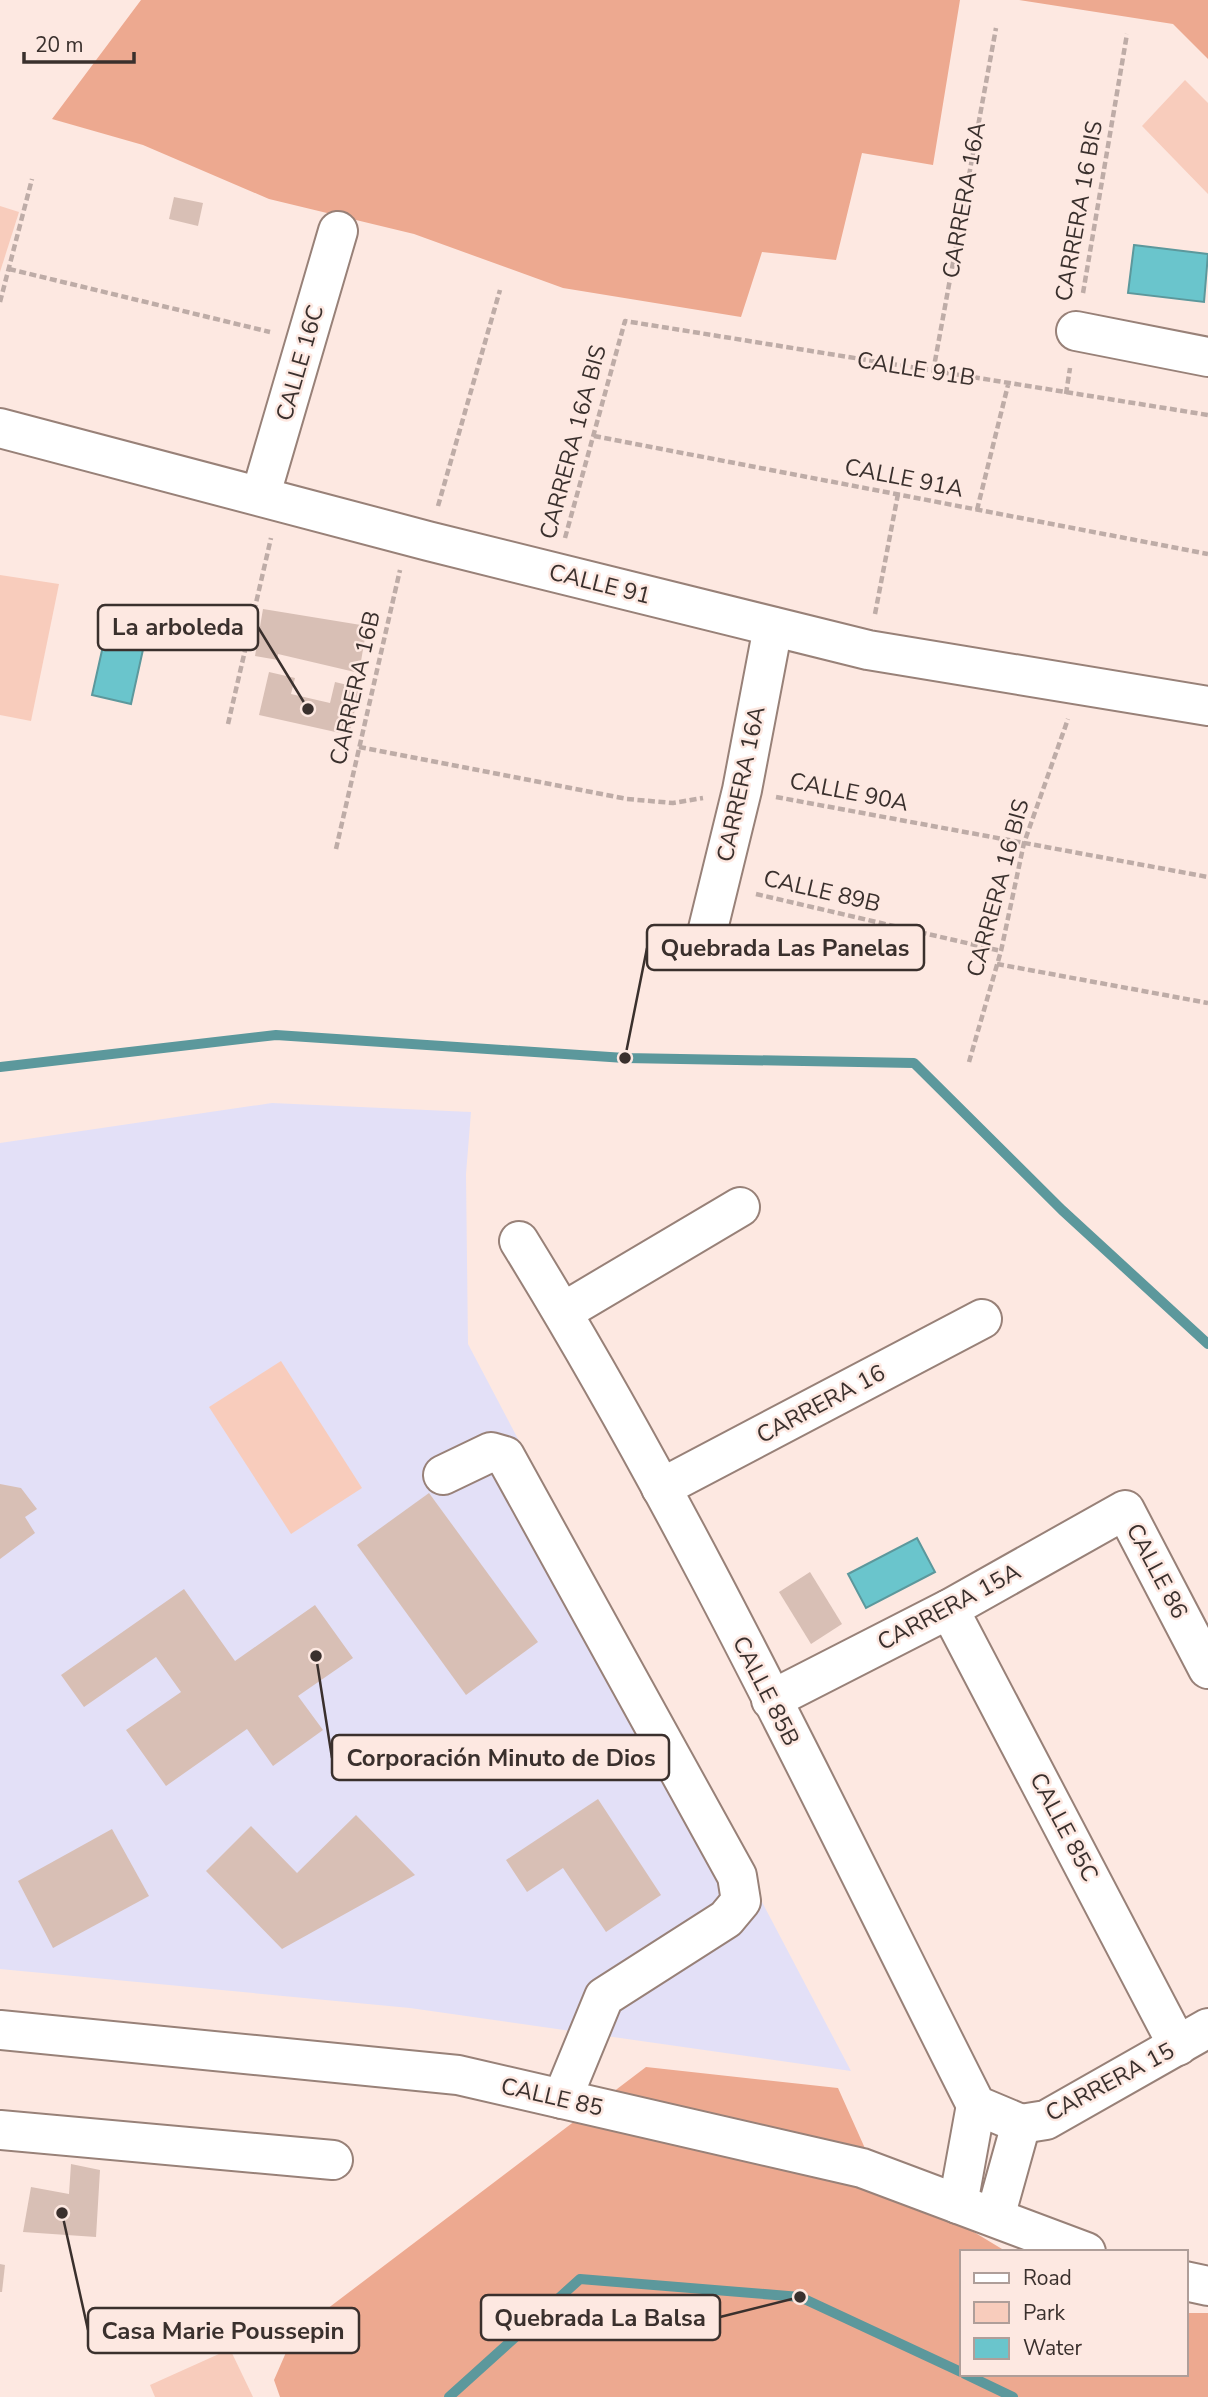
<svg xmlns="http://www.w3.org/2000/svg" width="1208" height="2397" viewBox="0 0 1208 2397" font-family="'Nunito Sans',sans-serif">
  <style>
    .education { fill: #e3e0f7 }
    .green { fill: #f8ccbc }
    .forest { fill: #eda990 }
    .water { fill: #6ac5cc; stroke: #5c989c; stroke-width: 2 }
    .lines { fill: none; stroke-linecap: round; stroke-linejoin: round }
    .stream { stroke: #5c989c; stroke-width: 10 }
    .building { fill: #d8bfb5 }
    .minor-casing { stroke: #988178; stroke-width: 42 }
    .path { stroke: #beaca7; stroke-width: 4.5; stroke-dasharray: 7 3.5; stroke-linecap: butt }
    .minor { stroke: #fff; stroke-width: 38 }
    .labels { text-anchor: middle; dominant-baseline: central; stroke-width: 5; stroke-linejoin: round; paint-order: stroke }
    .street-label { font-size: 23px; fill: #3a302d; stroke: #fde8e1 }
    .leader { fill: none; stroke: #3a302d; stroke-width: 2.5 }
    .callout-dot { fill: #3a302d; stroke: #fde8e1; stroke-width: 2.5 }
    .callout { fill: #fde8e1; stroke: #3a302d; stroke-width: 2.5 }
    .callout-label { font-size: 24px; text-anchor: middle; font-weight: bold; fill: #3a302d }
  </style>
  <rect width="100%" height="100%" fill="#fde8e1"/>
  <!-- education -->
  <polygon class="education" points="272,1103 471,1112 466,1174 468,1344 851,2071 410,2008 0,1969 0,1143"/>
  <!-- green -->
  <g class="green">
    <polygon points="1185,80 1208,103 1208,194 1142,126"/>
    <polygon points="0,206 19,212 0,272"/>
    <polygon points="0,575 59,584 31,721 0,715"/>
    <polygon points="281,1361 362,1488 291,1534 209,1407"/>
    <polygon points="230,2349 253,2397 155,2397 150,2385"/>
  </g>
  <!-- forest -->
  <g class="forest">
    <polygon points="141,0 960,0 933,165 862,153 836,260 762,252 741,317 563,288 414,234 269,199 143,145 52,119"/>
    <polygon points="1019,0 1208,0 1208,59 1173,24"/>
    <polygon points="646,2067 838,2088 876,2173 1007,2252 961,2252 961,2374 1185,2374 1185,2313 1208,2313 1208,2397 280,2397 274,2380 294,2334"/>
  </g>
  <!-- water -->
  <g class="water">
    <polygon points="1134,245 1208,254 1204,302 1128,293"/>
    <polygon points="105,637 144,645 131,704 92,695"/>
    <polygon points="917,1538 935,1572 866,1608 848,1574"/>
  </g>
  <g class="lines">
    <!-- stream -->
    <g class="stream">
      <polyline points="0,1067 276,1035 625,1058 914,1063 1062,1210 1208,1344"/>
      <polyline points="965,2374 1013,2397"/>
      <polyline points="449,2397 580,2279 800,2297 961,2372"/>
    </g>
  </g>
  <!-- building -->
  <g class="building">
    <polygon points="174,197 203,203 198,226 169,219"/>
    <polygon points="263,609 367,626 359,673 278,654 278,660 255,656"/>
    <polygon points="269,672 295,678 291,694 330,703 335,682 360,688 349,735 259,715"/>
    <polygon points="0,1484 21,1488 37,1509 25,1517 35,1533 0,1559"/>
    <polygon points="429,1493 538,1642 466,1695 357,1545"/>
    <polygon points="810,1572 842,1624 811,1644 779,1592"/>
    <polygon points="184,1589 235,1661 315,1605 353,1658 298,1696 323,1730 273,1766 247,1729 166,1786 126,1730 181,1692 156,1657 84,1707 61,1675"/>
    <polygon points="598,1799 661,1895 606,1932 563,1868 527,1892 506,1860"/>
    <polygon points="356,1815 415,1875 282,1949 206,1871 251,1826 297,1873"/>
    <polygon points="112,1829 149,1896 53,1948 18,1881"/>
    <polygon points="71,2164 100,2170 96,2237 23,2232 31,2187 69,2194"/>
    <polygon points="0,2264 5,2265 2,2292 0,2292"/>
  </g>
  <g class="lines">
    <defs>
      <g id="minor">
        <polyline points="1076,331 1208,357"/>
        <polyline points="0,428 428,541 868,650 1208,706"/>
        <polyline points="261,494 338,231"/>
        <polyline points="705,941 742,790 773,627"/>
        <path d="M519,1241C690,1518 829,1815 976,2105L1021,2124"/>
        <polyline points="563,1312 740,1207"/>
        <polyline points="443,1475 491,1452 505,1456 737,1876 741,1901 726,1919 604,1997 562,2099"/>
        <polyline points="661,1488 982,1319"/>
        <polyline points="949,1609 1178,2046"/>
        <polyline points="771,1700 949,1609 1125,1510 1208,1669"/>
        <polyline points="0,2030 458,2075 862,2168 1086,2252"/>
        <polyline points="1021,2124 1046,2120 1208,2028"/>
        <polyline points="0,2130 333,2160"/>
        <polyline points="958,2204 976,2105"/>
        <polyline points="995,2217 1021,2124"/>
        <polyline points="1185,2281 1208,2286"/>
      </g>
    </defs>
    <!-- minor casing -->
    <use href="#minor" class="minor-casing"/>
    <!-- path -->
    <g class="path">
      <polyline points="9,269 270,332"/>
      <polyline points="1083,293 1127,34"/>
      <polyline points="0,302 32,179"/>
      <polyline points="933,372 996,28"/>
      <polyline points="1066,394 1070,368"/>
      <polyline points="594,436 1208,554"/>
      <polyline points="438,506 500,290"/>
      <polyline points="977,510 1008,385"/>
      <polyline points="565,538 625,321 1208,415"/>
      <polyline points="875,614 898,494"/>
      <polyline points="228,724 271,538"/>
      <polyline points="359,747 627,799 673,803 703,798"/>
      <polyline points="776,797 1208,877"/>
      <polyline points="336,849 400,570"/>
      <polyline points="756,894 1001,951"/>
      <polyline points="997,964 1208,1003"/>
      <polyline points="969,1062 1001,951 1024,843 1068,719"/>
    </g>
    <!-- minor -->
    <use href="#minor" class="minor"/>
  </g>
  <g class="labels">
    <!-- street labels -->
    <g class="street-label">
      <text transform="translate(964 200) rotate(-80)">CARRERA 16A</text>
      <text transform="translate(1079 211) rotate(-80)">CARRERA 16 BIS</text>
      <text transform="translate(300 363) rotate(-74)">CALLE 16C</text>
      <text transform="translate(916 369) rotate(9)">CALLE 91B</text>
      <text transform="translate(573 442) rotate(-75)">CARRERA 16A BIS</text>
      <text transform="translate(904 478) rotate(11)">CALLE 91A</text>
      <text transform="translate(600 584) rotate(14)">CALLE 91</text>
      <text transform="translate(355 688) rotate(-77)">CARRERA 16B</text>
      <text transform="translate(741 784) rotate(-78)">CARRERA 16A</text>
      <text transform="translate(849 792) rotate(11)">CALLE 90A</text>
      <text transform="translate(998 888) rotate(-75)">CARRERA 16 BIS</text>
      <text transform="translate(822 891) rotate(13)">CALLE 89B</text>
      <text transform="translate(821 1404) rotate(-28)">CARRERA 16</text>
      <text transform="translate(1157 1571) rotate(62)">CALLE 86</text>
      <text transform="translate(949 1607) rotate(-28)">CARRERA 15A</text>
      <text transform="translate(766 1691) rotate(63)">CALLE 85B</text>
      <text transform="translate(1064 1827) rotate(62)">CALLE 85C</text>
      <text transform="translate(1110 2082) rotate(-28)">CARRERA 15</text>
      <text transform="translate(552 2097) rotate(13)">CALLE 85</text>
    </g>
  </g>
  <!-- callouts -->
  <path class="leader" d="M308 709L258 627M625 1058L647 948M316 1656L332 1758M800 2297L720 2317M62 2213L88 2330"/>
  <g class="callout-dot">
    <circle cx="308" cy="709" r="7"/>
    <circle cx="625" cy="1058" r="7"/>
    <circle cx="316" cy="1656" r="7"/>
    <circle cx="800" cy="2297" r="7"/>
    <circle cx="62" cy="2213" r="7"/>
  </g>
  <g class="callout">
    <rect x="98" y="605" width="160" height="45" rx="7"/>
    <rect x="647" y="925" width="277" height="45" rx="7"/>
    <rect x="332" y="1735" width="337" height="45" rx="7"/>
    <rect x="481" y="2295" width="239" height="45" rx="7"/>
    <rect x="88" y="2308" width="271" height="45" rx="7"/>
  </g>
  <g class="callout-label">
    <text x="178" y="635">La arboleda</text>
    <text x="785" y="956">Quebrada Las Panelas</text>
    <text x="501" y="1766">Corporación Minuto de Dios</text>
    <text x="600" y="2326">Quebrada La Balsa</text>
    <text x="223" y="2339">Casa Marie Poussepin</text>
  </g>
  <!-- legend -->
  <rect x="960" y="2250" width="228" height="126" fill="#fde8e1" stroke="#af9e99" stroke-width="2"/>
  <rect x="974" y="2273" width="35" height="10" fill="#ffffff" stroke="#af9e99" stroke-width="2"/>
  <text x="1023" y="2285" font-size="21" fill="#3a302d">Road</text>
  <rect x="974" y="2302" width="35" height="21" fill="#f8ccbc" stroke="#af9e99" stroke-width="2"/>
  <text x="1023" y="2320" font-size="21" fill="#3a302d">Park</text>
  <rect x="974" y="2338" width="35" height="21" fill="#6ac5cc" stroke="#af9e99" stroke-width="2"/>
  <text x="1023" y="2355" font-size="21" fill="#3a302d">Water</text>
  <!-- scale -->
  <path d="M24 52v10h110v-10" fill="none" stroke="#3a302d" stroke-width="3.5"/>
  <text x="35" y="52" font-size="21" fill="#3a302d" stroke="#fde8e1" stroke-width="5" paint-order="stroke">20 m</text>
</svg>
